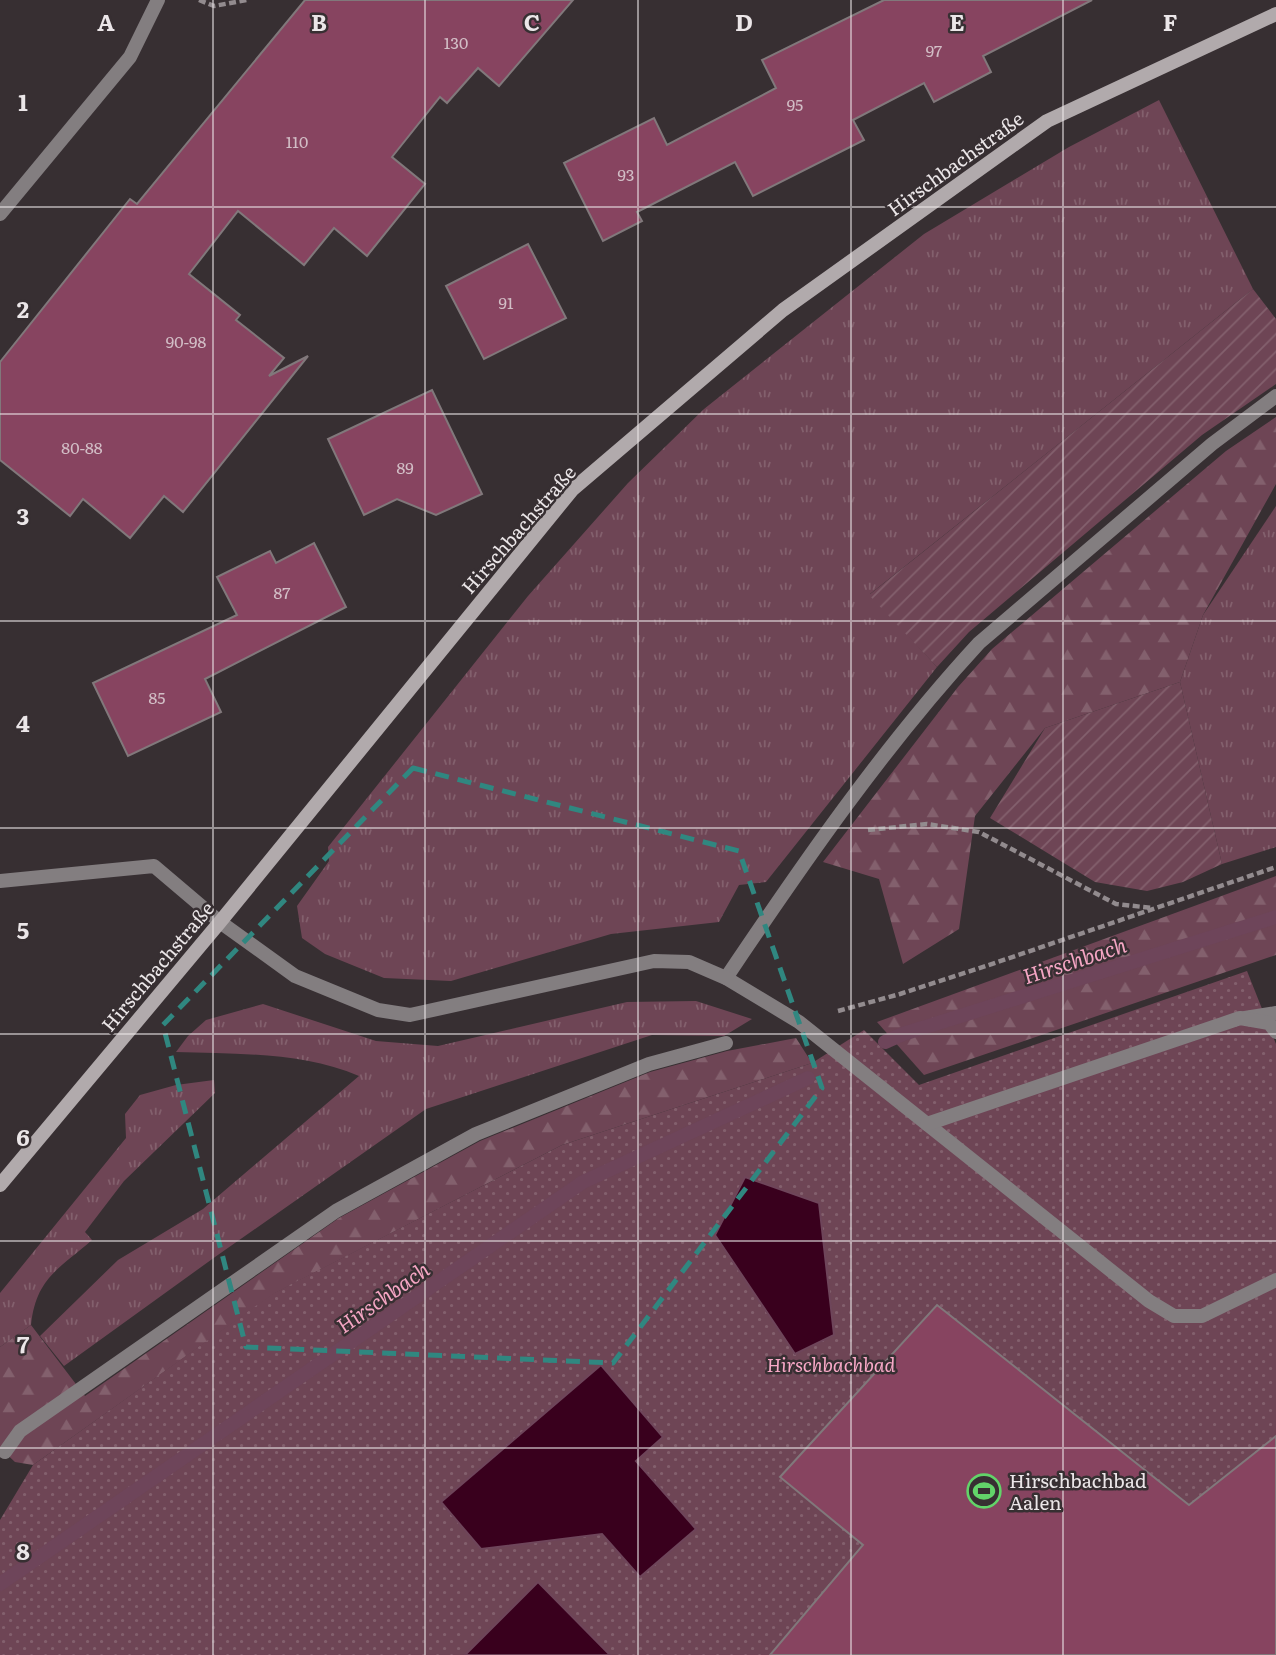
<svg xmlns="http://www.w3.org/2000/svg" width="1276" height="1655" viewBox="0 0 1276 1655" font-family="Literata,serif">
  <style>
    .grass { fill: url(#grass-tufts) }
    .forest { fill: url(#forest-firs) }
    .park { fill: url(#park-dots) }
    .garden { fill: url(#garden-furrows) }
    .water { fill: #39001d; stroke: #6e455a; stroke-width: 2 }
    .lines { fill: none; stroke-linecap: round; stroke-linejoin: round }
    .stream { stroke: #6e455a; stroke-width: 14 }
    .building { fill: #874460; stroke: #81787b; stroke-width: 2 }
    .path { stroke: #928b8e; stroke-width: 4.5; stroke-dasharray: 7 3.5; stroke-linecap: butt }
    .lane { stroke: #837e80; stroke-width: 14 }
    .street { stroke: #837e80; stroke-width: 14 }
    .secondary { stroke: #b1aaac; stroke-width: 14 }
    .marked { fill: none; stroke: #308780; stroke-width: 5; stroke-dasharray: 14 9; stroke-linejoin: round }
    .grid { fill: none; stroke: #ebe6e8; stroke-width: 2; stroke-opacity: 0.55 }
    .labels { text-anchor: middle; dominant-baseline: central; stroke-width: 5; stroke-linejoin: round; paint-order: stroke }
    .number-label { font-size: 16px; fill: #d2bec6 }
    .street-label { font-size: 19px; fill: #ebe6e8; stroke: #372f32 }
    .park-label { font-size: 19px; font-style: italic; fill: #f9a9c8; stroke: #372f32 }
    .poi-label { font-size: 19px; fill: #ebe6e8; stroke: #372f32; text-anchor: start }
    .water-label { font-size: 21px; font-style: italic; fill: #f4a5c3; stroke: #372f32 }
    .grid-label { font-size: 23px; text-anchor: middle; font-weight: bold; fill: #ebe6e8; stroke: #372f32; stroke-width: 5; stroke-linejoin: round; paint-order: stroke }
  </style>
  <defs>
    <pattern id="grass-tufts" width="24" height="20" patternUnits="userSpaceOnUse" patternTransform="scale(1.75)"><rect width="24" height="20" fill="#6e4555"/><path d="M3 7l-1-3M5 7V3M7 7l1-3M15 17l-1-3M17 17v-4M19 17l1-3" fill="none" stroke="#83606d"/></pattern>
    <pattern id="forest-firs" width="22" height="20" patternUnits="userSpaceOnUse" patternTransform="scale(1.75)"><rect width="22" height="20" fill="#6e4555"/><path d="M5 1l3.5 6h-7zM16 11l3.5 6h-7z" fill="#83606d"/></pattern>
    <pattern id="park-dots" width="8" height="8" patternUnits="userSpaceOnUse" patternTransform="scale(1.75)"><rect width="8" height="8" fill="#6e4555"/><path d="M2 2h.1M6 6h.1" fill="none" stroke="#83606d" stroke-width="1.8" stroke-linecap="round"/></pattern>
    <pattern id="garden-furrows" width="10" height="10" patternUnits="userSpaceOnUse" patternTransform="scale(1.75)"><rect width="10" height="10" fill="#6e4555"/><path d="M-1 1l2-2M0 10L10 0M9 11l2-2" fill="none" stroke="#83606d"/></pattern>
  </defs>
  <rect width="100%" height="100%" fill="#372f32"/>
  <!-- grass -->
  <g class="grass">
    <polygon points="1159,100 1253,289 870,594 937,667 766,882 739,885 719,922 611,934 451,981 384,978 325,954 302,938 297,906 329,861 328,847 528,596 628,483 704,409 924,234 1069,147"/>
    <polygon points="1276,506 1276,847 1222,864 1180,682 1203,615"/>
    <path d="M696,1001L752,1019L724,1036L652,1035L426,1109L215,1257L64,1366L40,1336L118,1260L203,1209L359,1076C302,1052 237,1054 176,1052L188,1036L206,1020L263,1004L376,1041L438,1046L627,1002Z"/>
    <path d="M214,1080L215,1093L124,1181L85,1232L92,1240C59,1269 36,1278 31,1325L0,1347V1293L126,1138L125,1114L140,1095L176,1085Z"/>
  </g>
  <!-- forest -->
  <g class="forest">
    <polygon points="1276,417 1276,484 1203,615 1180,682 1045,728 975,816 959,929 903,964 879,879 823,862 958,687 992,649 1226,451"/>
    <polygon points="1276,876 1276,955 924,1075 877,1022"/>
    <polygon points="796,1038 812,1063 562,1145 275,1293 33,1465 15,1462 0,1448 0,1347 31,1325 85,1396 339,1218 480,1141 650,1072 727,1051"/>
  </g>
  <!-- park -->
  <polygon class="park" points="1247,971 1276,1044 1276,1655 0,1655 0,1520 33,1465 274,1293 562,1145 812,1063 864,1030 919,1085"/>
  <!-- garden -->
  <g class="garden">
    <polygon points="1253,289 1276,319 1276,384 1202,435 969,632 937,667 869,595"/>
    <polygon points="1180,682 1222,864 1183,882 1147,891 1095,882 990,818 1045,728"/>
  </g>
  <!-- water -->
  <g class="water">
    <polygon points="745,1177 819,1203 834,1335 795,1354 715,1235"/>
    <polygon points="601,1365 663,1437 636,1461 696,1529 640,1577 602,1534 481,1549 441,1502"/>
    <polygon points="538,1582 610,1655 465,1655"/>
  </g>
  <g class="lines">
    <!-- stream -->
    <g class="stream">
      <polyline points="885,1042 903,1034 1276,917"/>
      <polyline points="0,1584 583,1182 808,1078"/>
    </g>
  </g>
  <!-- building -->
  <g class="building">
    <polygon points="305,0 573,0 499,86 478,68 447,103 440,97 392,157 425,184 367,256 334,228 304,265 238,211 189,274 240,315 236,320 284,358 269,376 308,356 183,512 164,496 130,538 83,499 70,516 0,460 0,362 130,199 137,204"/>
    <polygon points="884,0 1092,0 983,56 991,72 934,102 924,83 853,120 864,140 753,196 735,162 637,212 642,221 603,241 564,163 654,118 667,145 776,88 762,60"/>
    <polygon points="528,244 566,318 484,359 446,286"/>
    <polygon points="432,390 482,494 436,515 397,499 364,515 328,439"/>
    <polygon points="314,543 346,607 205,679 221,712 128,756 93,683 237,615 217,577 270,551 276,563"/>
    <polygon points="937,1305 1189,1505 1276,1436 1276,1655 770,1655 863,1545 780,1477"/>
  </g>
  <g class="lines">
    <!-- path -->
    <g class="path">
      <polyline points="199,0 214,6 247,0"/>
      <polyline points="868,830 927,824 979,832 1116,904 1152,908"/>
      <polyline points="838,1011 900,994 986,966 1276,867"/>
    </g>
    <!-- lane -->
    <g class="lane">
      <path d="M726,978C804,862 884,746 979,643L1212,444L1276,396"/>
      <polyline points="1245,1018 1276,1013"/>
      <polyline points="5,1452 20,1431 336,1211 476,1134 649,1064 726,1043"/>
    </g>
    <!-- street -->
    <g class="street">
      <polyline points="0,214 130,57 158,0"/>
      <polyline points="0,881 154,866 220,922 295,976 378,1010 410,1015 654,961 689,962 726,978 799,1022 1149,1301 1174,1316 1202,1316 1276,1280"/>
      <polyline points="927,1124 1240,1018 1269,1023 1276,1032"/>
    </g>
    <!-- secondary -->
    <polyline class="secondary" points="0,1185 220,922 572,490 783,310 1047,121 1276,14"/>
  </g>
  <!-- marked area -->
  <path class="marked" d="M413,768L739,851L822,1088L613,1363L246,1347L163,1025Z"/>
  <!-- grid -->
  <path class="grid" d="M213,0V1655M425,0V1655M638,0V1655M851,0V1655M1063,0V1655M0,207H1276M0,414H1276M0,621H1276M0,828H1276M0,1034H1276M0,1241H1276M0,1448H1276"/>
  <!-- icons -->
  <defs>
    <symbol id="stadium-ring" viewBox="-11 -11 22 22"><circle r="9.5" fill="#372f32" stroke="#62d469" stroke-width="1.5"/><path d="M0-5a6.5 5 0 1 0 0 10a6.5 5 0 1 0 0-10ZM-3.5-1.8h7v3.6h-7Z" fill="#62d469"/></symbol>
  </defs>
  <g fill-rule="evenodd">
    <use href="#stadium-ring" x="965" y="1472" width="38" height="38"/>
  </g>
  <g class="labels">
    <!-- number labels -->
    <g class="number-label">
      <text x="456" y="42">130</text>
      <text x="934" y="50">97</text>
      <text x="795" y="104">95</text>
      <text x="297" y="141">110</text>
      <text x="626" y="174">93</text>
      <text x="506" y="302">91</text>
      <text x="186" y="341">90-98</text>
      <text x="82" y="447">80-88</text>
      <text x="405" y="467">89</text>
      <text x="282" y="592">87</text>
      <text x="157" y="697">85</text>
    </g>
    <!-- street labels -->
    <g class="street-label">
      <text transform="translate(955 163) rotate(-36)">Hirschbachstraße</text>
      <text transform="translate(518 529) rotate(-49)">Hirschbachstraße</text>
      <text transform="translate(157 966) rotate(-50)">Hirschbachstraße</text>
    </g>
    <!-- park labels -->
    <g class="park-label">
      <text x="831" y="1364">Hirschbachbad</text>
    </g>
    <!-- poi labels -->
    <g class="poi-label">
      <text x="1009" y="1480">Hirschbachbad<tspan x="1009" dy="22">Aalen</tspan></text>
    </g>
    <!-- water labels -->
    <g class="water-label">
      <text transform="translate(1074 959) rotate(-18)">Hirschbach</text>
      <text transform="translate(382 1296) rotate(-35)">Hirschbach</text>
    </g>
  </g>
  <g class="grid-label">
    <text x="106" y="31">A</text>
    <text x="319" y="31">B</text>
    <text x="532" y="31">C</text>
    <text x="744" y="31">D</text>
    <text x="957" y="31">E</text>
    <text x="1170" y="31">F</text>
    <text x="23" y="111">1</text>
    <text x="23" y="318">2</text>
    <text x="23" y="525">3</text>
    <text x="23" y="732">4</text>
    <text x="23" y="939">5</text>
    <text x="23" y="1146">6</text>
    <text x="23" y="1353">7</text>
    <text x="23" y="1560">8</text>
  </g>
</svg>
